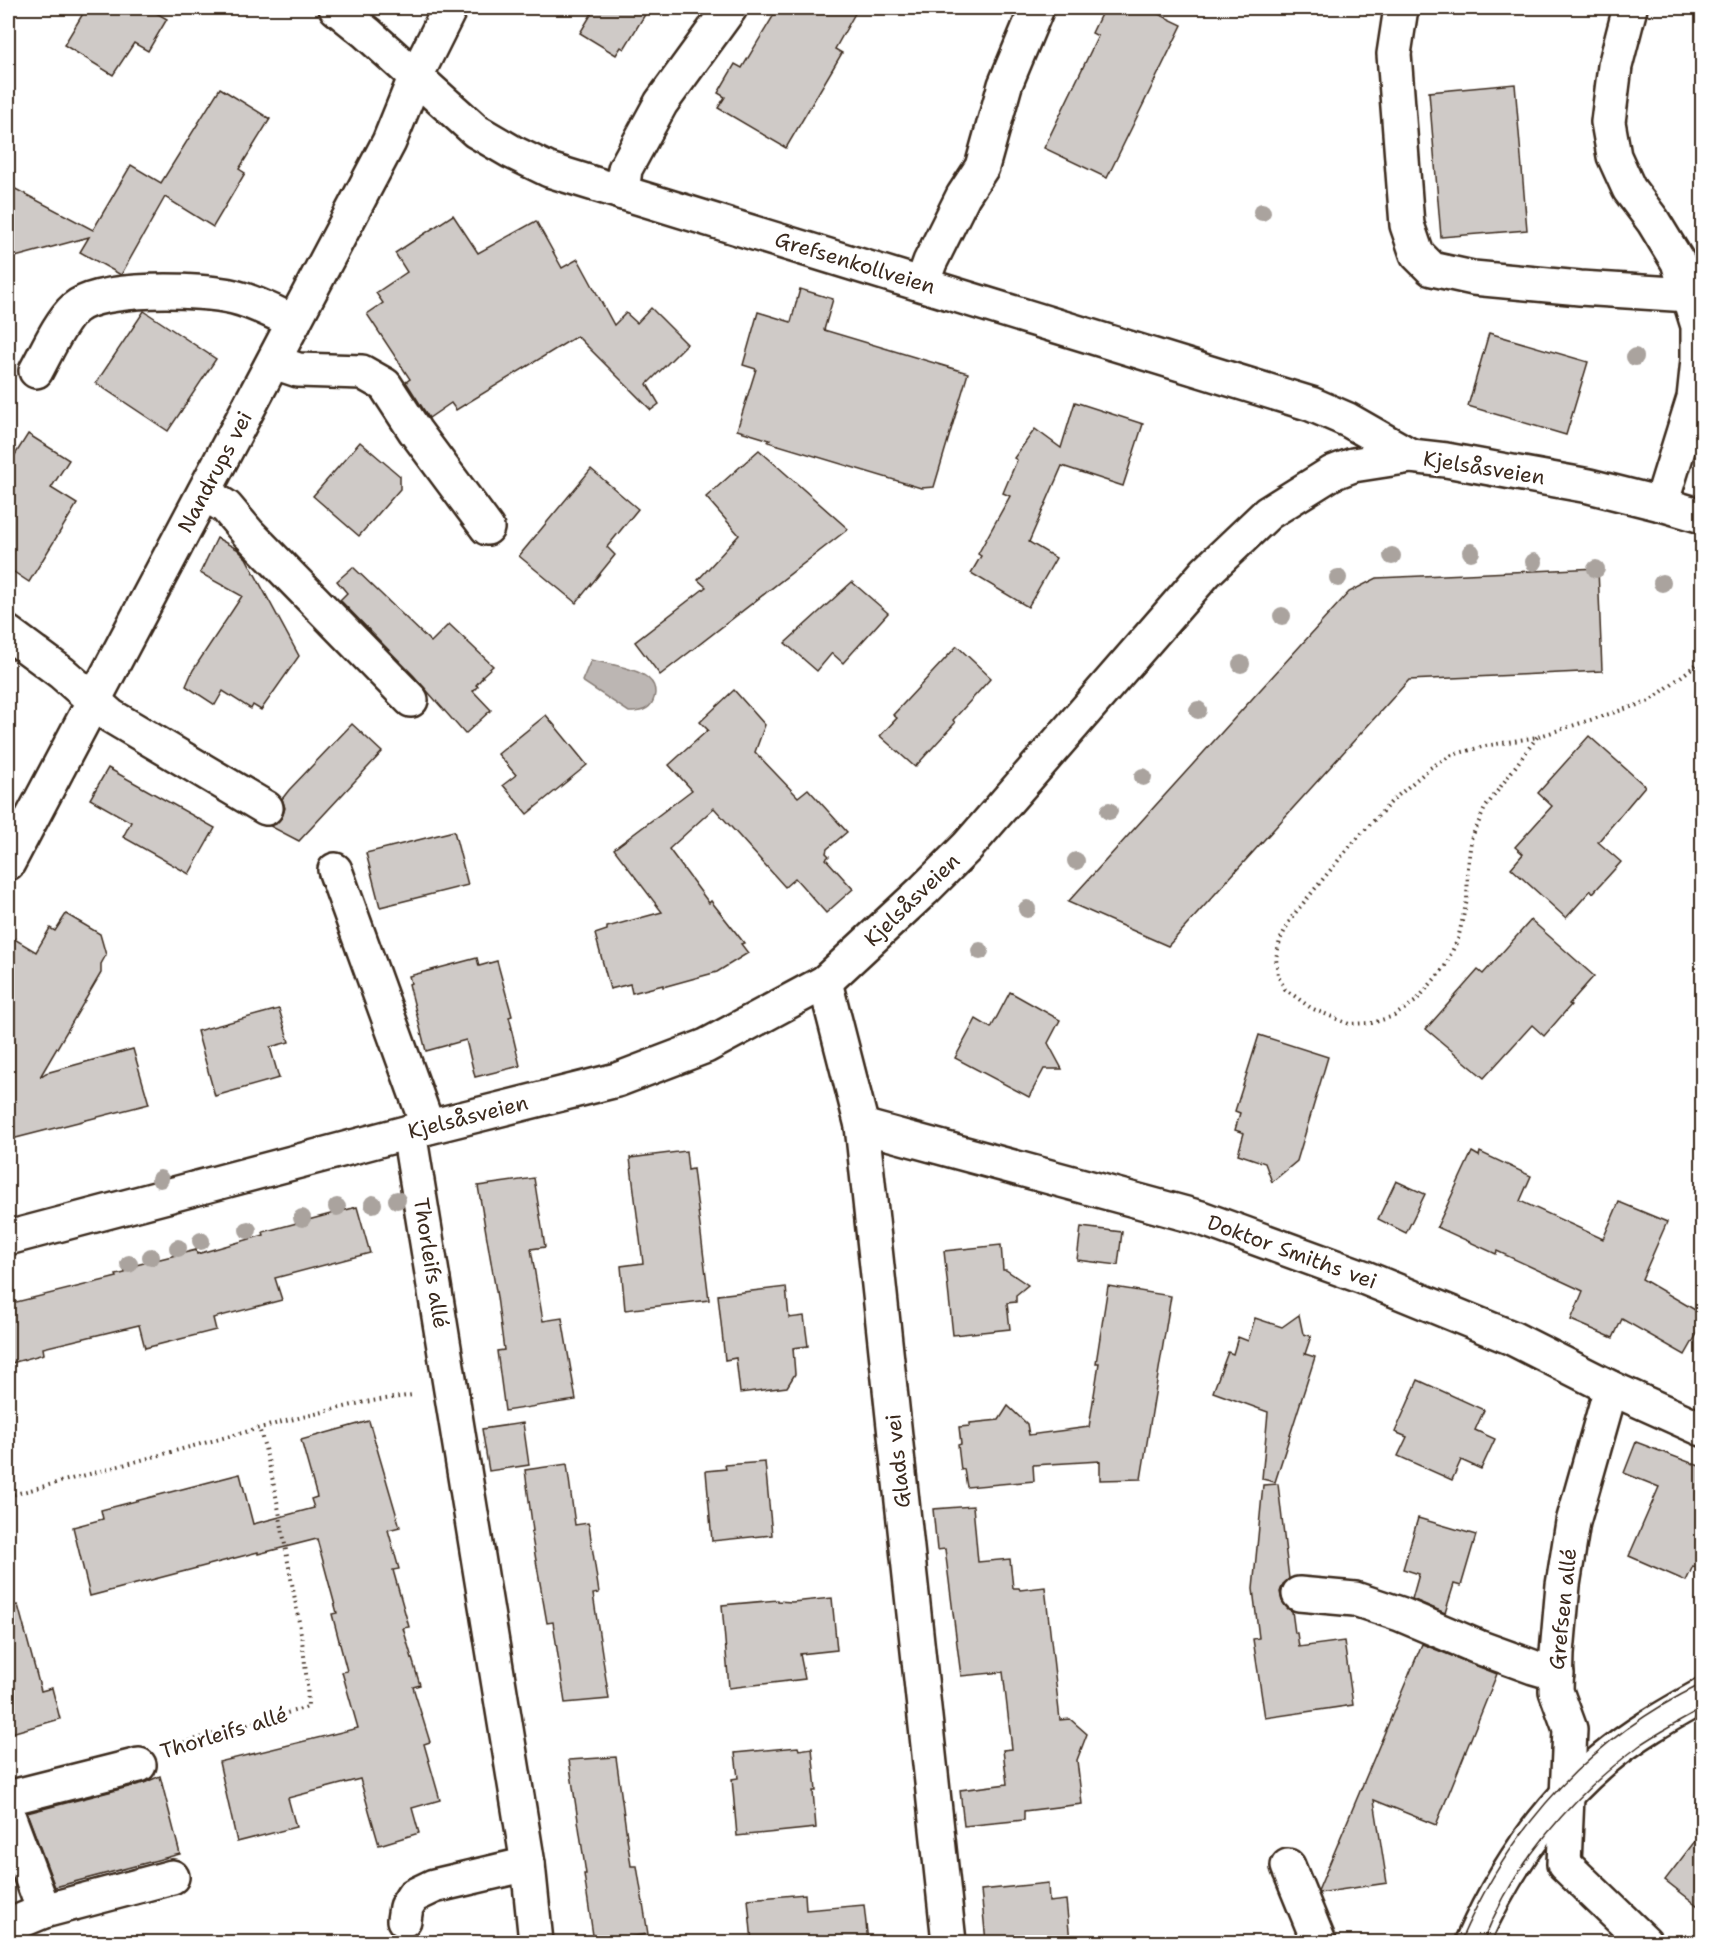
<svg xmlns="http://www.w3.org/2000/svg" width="1710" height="1950" viewBox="0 0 1710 1950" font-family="'Shantell Sans',sans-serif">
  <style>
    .water { fill: #bcb6b3; stroke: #887e77; stroke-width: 1.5 }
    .building { fill: #cfcac7; stroke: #3b2a1e; stroke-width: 1.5 }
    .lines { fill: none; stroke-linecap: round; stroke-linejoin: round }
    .minor-casing { stroke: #3b2a1e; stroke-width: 38 }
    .major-casing { stroke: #3b2a1e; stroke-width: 38 }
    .path { stroke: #3b2a1e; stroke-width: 4; stroke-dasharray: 1.5 4.5; stroke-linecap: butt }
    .minor { stroke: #fff; stroke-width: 33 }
    .major { stroke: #fff; stroke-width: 33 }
    .tram { stroke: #3b2a1e; stroke-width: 1.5 }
    .tree { fill: #aaa39e }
    .labels { text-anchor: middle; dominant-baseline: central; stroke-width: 6; stroke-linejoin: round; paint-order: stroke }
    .street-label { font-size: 21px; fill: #3b2a1e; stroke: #fff }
  </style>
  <rect width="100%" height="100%" fill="#fff"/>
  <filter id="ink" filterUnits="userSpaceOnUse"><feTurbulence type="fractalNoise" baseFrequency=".0167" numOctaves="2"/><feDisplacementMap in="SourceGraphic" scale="12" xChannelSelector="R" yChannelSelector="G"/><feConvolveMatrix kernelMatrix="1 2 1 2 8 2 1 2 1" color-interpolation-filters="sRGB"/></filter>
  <g filter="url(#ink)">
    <!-- water -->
    <path class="water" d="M591,660C612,665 666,670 653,701C649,711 638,712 629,712L582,681Z"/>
    <!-- building -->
    <g class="building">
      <polygon points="77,8 156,8 153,11 167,19 148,51 134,43 113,75 64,45 84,12"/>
      <polygon points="595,8 649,8 624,49 621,47 616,55 580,33"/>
      <polygon points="778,8 858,8 835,49 842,53 786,148 718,108 725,97 718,93 735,64 742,68"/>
      <polygon points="1104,8 1146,8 1182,25 1107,178 1044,148 1098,36 1092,33"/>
      <polygon points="1515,84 1527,230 1441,237 1429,92"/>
      <polygon points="220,88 270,119 239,169 245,173 213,227 165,197 121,275 80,252 89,237 8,259 8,185 93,230 131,165 161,183"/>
      <polygon points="453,215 478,253 536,221 562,268 578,259 614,325 626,313 637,323 651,308 687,344 647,384 659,404 651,410 577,336 456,410 451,403 429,418 406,382 410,379 367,314 383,303 376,293 407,272 395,253"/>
      <polygon points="800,289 833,299 824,330 968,373 934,487 921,488 768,442 770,440 737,430 756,369 743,365 758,312 791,322"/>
      <polygon points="144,311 216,359 168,431 96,383"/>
      <polygon points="1489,333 1588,362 1566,435 1468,406"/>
      <polygon points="1075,402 1143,424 1123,486 1062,466 1029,542 1056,558 1028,607 971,573 981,556 978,554 1010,496 1003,493 1017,460 1014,458 1035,429 1061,448"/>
      <polygon points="28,434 69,460 51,488 77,504 29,582 8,568 8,466"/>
      <polygon points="360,442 400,476 400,489 359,536 313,496"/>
      <polygon points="759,450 848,529 660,675 635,642 706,587 698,580 739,535 706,497"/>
      <polygon points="591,469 638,509 607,547 615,555 576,603 519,556"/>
      <polygon points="217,538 237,549 246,558 299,656 261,710 253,705 251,709 223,691 215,705 186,686 193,670 242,596 200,573"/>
      <polygon points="353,567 431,642 449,624 493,666 482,676 483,677 476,685 478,686 473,691 491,710 465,734 414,676 340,600 347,593 337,581"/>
      <polygon points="1598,568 1602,671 1409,680 1168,946 1068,902 1349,592 1377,578"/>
      <polygon points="852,582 888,613 843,663 832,653 817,671 785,643"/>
      <polygon points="957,646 991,678 953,720 955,723 915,767 880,736 897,718 893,715"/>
      <polygon points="734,690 765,725 755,752 798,797 808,789 847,832 827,849 826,853 829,856 826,859 853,889 826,913 795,878 785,887 714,808 669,849 709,903 711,901 744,943 741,944 748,953 717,972 663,987 663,985 632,993 630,984 610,989 595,934 607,930 607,927 662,912 614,849 692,790 669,765 708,730 700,722"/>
      <polygon points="546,715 587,765 527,814 503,785 516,775 498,754"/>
      <polygon points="352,724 382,752 299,841 270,826 276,824 282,817 285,808 282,799 289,790"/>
      <polygon points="1589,736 1645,786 1598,842 1621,862 1593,893 1591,890 1566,918 1511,868 1523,854 1515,847 1552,806 1538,793"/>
      <polygon points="108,768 215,828 189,874 123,837 131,822 90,799"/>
      <polygon points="454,831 468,885 380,907 366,853"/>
      <polygon points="66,914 100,934 106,955 101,964 101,973 40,1077 46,1073 133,1049 149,1104 8,1140 8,935 36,952 50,928 55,931"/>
      <polygon points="1531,920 1594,976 1569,1004 1571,1005 1544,1036 1532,1025 1484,1078 1426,1029 1478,970 1483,974"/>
      <polygon points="477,958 479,966 497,961 512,1016 509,1017 512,1028 511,1028 520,1066 475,1077 466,1040 426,1051 409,984 411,983 409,976"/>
      <polygon points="1010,992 1060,1020 1048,1043 1062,1069 1044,1069 1029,1097 955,1058 976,1019 991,1028"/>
      <polygon points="279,1009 289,1042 270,1047 279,1078 215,1096 197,1031"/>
      <polygon points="1259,1035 1328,1057 1297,1161 1272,1182 1265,1163 1238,1154 1244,1133 1235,1130 1240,1113 1235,1111"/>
      <polygon points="686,1151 688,1170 693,1169 709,1300 625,1310 621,1266 643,1263 630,1158"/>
      <polygon points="1472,1152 1479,1156 1480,1152 1531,1176 1520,1201 1603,1239 1619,1202 1667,1222 1642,1279 1702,1314 1702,1325 1685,1355 1622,1319 1613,1338 1571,1320 1583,1291 1497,1251 1496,1254 1437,1227"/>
      <polygon points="534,1178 545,1247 531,1249 543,1321 562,1318 576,1400 505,1411 497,1351 504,1350 497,1297 478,1186"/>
      <polygon points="1396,1181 1425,1194 1406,1233 1378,1219"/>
      <polygon points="357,1207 370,1253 275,1278 282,1300 213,1318 216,1330 145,1348 139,1325 43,1348 44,1354 8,1364 8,1304 117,1277 116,1275 125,1273 124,1268 196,1250 197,1254 264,1235 263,1232"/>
      <polygon points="1081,1227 1122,1232 1118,1265 1077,1260"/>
      <polygon points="1001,1245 1003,1270 1006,1270 1028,1285 1016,1295 1016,1302 1007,1303 1010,1329 953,1335 944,1251"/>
      <polygon points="1108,1286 1171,1296 1141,1479 1100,1480 1100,1461 1033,1465 1034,1481 967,1487 964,1469 961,1470 958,1445 961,1444 959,1427 970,1426 970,1423 999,1420 1008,1406 1027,1424 1029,1435 1089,1427 1099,1363 1096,1363"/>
      <polygon points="786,1287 789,1318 804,1316 808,1346 793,1348 795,1374 787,1387 740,1393 736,1358 725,1360 718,1295"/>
      <polygon points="1299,1315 1303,1334 1311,1336 1305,1354 1315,1357 1275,1482 1262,1479 1268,1412 1213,1392 1228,1352 1233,1354 1238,1337 1248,1341 1255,1318 1282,1327"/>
      <polygon points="1418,1380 1484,1410 1475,1430 1495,1439 1481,1469 1461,1460 1452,1480 1398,1456 1407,1437 1395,1432"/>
      <polygon points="369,1421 400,1527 388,1530 399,1569 393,1570 409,1627 403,1628 420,1685 413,1687 430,1742 424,1744 440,1800 412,1808 419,1833 379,1845 360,1779 288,1798 296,1827 237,1842 219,1762 358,1728 342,1672 347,1671 332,1614 337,1613 317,1539 258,1554 258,1552 90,1596 73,1527 103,1519 101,1510 240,1474 253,1524 314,1508 311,1499 317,1497 301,1440"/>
      <polygon points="523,1423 529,1465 489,1471 482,1429"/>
      <polygon points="1636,1442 1702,1467 1702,1570 1693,1566 1686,1581 1629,1556 1659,1487 1624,1473"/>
      <polygon points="765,1462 772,1535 712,1541 706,1471 726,1469 725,1465"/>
      <polygon points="567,1464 575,1525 588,1523 589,1526 599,1593 593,1594 609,1699 565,1703 553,1622 547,1623 531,1532 533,1531 525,1470"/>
      <polygon points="1278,1484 1289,1579 1283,1584 1280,1592 1282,1601 1288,1609 1292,1611 1295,1633 1297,1633 1299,1647 1344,1641 1353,1705 1265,1718 1253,1639 1259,1638 1253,1589 1263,1485"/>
      <polygon points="973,1506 978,1562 1010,1559 1013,1588 1019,1588 1020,1590 1045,1587 1060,1720 1070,1719 1087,1734 1077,1760 1082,1804 1024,1811 1024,1820 964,1826 960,1790 1007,1784 1003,1750 1012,1749 1003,1672 961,1676 945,1549 937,1550 933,1509"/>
      <polygon points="1418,1518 1476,1535 1461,1586 1454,1584 1445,1613 1412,1599 1419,1574 1403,1569"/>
      <polygon points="832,1598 837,1650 800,1654 805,1679 729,1688 722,1605 778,1600 778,1601 792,1602"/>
      <polygon points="18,1605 41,1691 52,1688 60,1719 8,1734 8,1606"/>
      <polygon points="1422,1644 1497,1674 1436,1825 1374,1800 1387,1883 1319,1893 1318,1891"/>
      <polygon points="798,1747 799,1750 812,1748 816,1791 813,1791 816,1828 737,1836 732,1779 738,1778 735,1753"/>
      <polygon points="616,1757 631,1866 637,1866 648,1934 594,1942 584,1874 586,1874 569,1760"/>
      <polygon points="160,1776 180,1854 55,1887 27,1813 144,1783"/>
      <polygon points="1702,1832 1702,1909 1665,1880"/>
      <polygon points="1048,1883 1049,1902 1066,1900 1070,1941 1052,1942 986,1942 981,1890"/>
      <polygon points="805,1894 806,1910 864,1905 868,1942 752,1942 748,1899"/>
    </g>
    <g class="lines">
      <defs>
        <g id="minor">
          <polyline points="336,8 367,33 476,131 512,152 549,170 1311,404 1348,420 1411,456"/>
          <polyline points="1401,8 1394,54 1407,225 1417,254 1432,269 1473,278 1580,288 1689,295"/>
          <polyline points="1630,8 1615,66 1608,122 1614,156 1629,189 1653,221 1678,262 1698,326 1698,360 1694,398 1661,504"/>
          <polyline points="622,193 625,169 661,103 730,8"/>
          <polyline points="922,284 930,262 963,196 982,167 1005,85 1037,8"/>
          <polyline points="274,362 298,370 362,372 385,385 415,431 487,528"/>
          <path d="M36,371C46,353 60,321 75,308C100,286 202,289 234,297C255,302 275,313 294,322"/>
          <polyline points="204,493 226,507 248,533 411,700"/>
          <polyline points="8,633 62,673 111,716 266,808"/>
          <polyline points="8,863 389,142 415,78 450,8"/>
          <polyline points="335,870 428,1127"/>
          <polyline points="825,982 862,1126 949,1942"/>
          <polyline points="862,1126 1201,1218 1363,1277 1512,1338 1611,1388 1702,1429"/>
          <polyline points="409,1132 528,1864 536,1942"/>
          <polyline points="8,1238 409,1132 617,1080 706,1046 825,982 924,890 967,847 1206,572 1268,513 1332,473 1353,465 1411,456 1446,460 1589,486 1661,504 1702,516"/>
          <polyline points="1611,1388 1573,1522 1563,1585 1557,1653 1556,1691 1570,1729 1564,1864 1645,1942"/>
          <polyline points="1299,1594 1355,1599 1400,1614 1478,1647 1533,1667 1557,1674"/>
          <polyline points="8,1798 139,1765"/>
          <polyline points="8,1815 44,1911"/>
          <polyline points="1288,1866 1319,1942"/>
          <polyline points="404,1920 406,1907 413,1896 434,1886 528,1864"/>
          <polyline points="8,1926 44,1911 172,1877"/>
        </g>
        <path id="major" d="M1472,1942C1503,1872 1544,1811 1602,1761C1633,1735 1668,1715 1702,1696"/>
      </defs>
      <!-- minor casing -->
      <use href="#minor" class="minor-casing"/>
      <!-- major casing -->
      <use href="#major" class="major-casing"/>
      <!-- path -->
      <g class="path">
        <polyline points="1537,737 1485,808 1471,839 1468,867 1467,900 1458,939 1444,968 1416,1001 1394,1016 1372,1023 1349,1024 1311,1008 1285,989 1278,976 1276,958 1280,940 1291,918 1351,845 1393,800 1430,768 1452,755 1485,746 1537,737 1650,701 1702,660"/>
        <polyline points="8,1496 286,1421 365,1402 413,1395"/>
        <path d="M172,1746L308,1707C307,1658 297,1611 288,1562C280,1517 273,1472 259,1428"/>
      </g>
      <!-- minor -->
      <use href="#minor" class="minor"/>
      <!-- major -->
      <use href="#major" class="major"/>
      <!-- tram -->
      <g class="tram">
        <path d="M1460,1942C1510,1827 1588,1739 1702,1684"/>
        <path d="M1483,1942C1513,1864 1572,1796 1639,1746C1659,1732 1681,1721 1702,1709"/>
      </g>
    </g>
    <!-- trees -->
    <g class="tree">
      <circle cx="1262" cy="212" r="9"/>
      <circle cx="1635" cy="357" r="9"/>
      <circle cx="1471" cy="552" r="9"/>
      <circle cx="1392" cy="556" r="9"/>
      <circle cx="1534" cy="562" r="9"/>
      <circle cx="1596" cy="569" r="9"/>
      <circle cx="1338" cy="578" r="9"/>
      <circle cx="1662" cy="583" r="9"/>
      <circle cx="1282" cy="616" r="9"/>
      <circle cx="1241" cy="664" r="9"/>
      <circle cx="1198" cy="710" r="9"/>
      <circle cx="1143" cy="777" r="9"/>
      <circle cx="1109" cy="811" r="9"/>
      <circle cx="1076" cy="861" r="9"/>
      <circle cx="1027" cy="909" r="9"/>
      <circle cx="980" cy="951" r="9"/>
      <circle cx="160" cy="1179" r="9"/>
      <circle cx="397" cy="1200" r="9"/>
      <circle cx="373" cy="1204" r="9"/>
      <circle cx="337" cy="1207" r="9"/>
      <circle cx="302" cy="1218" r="9"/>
      <circle cx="248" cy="1230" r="9"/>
      <circle cx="201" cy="1241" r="9"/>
      <circle cx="178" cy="1248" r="9"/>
      <circle cx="151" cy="1257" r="9"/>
      <circle cx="129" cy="1264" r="9"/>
    </g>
  </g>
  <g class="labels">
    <!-- street labels -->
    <g class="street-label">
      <text transform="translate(855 263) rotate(17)">Grefsenkollveien</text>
      <text transform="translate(1484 468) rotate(9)">Kjelsåsveien</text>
      <text transform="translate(215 472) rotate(-62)">Nandrups vei</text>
      <text transform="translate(912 900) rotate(-44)">Kjelsåsveien</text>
      <text transform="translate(468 1117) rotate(-14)">Kjelsåsveien</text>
      <text transform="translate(1292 1252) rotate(20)">Doktor Smiths vei</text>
      <text transform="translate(431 1263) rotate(81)">Thorleifs allé</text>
      <text transform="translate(898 1461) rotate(-96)">Glads vei</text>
      <text transform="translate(1563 1609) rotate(-84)">Grefsen allé</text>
      <text transform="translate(224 1733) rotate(-17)">Thorleifs allé</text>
    </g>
  </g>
  <!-- margin -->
  <rect width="1710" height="1950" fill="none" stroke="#fff" stroke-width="30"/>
  <rect x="15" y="15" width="1680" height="1920" fill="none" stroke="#3b2a1e" stroke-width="2" filter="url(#ink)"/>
</svg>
